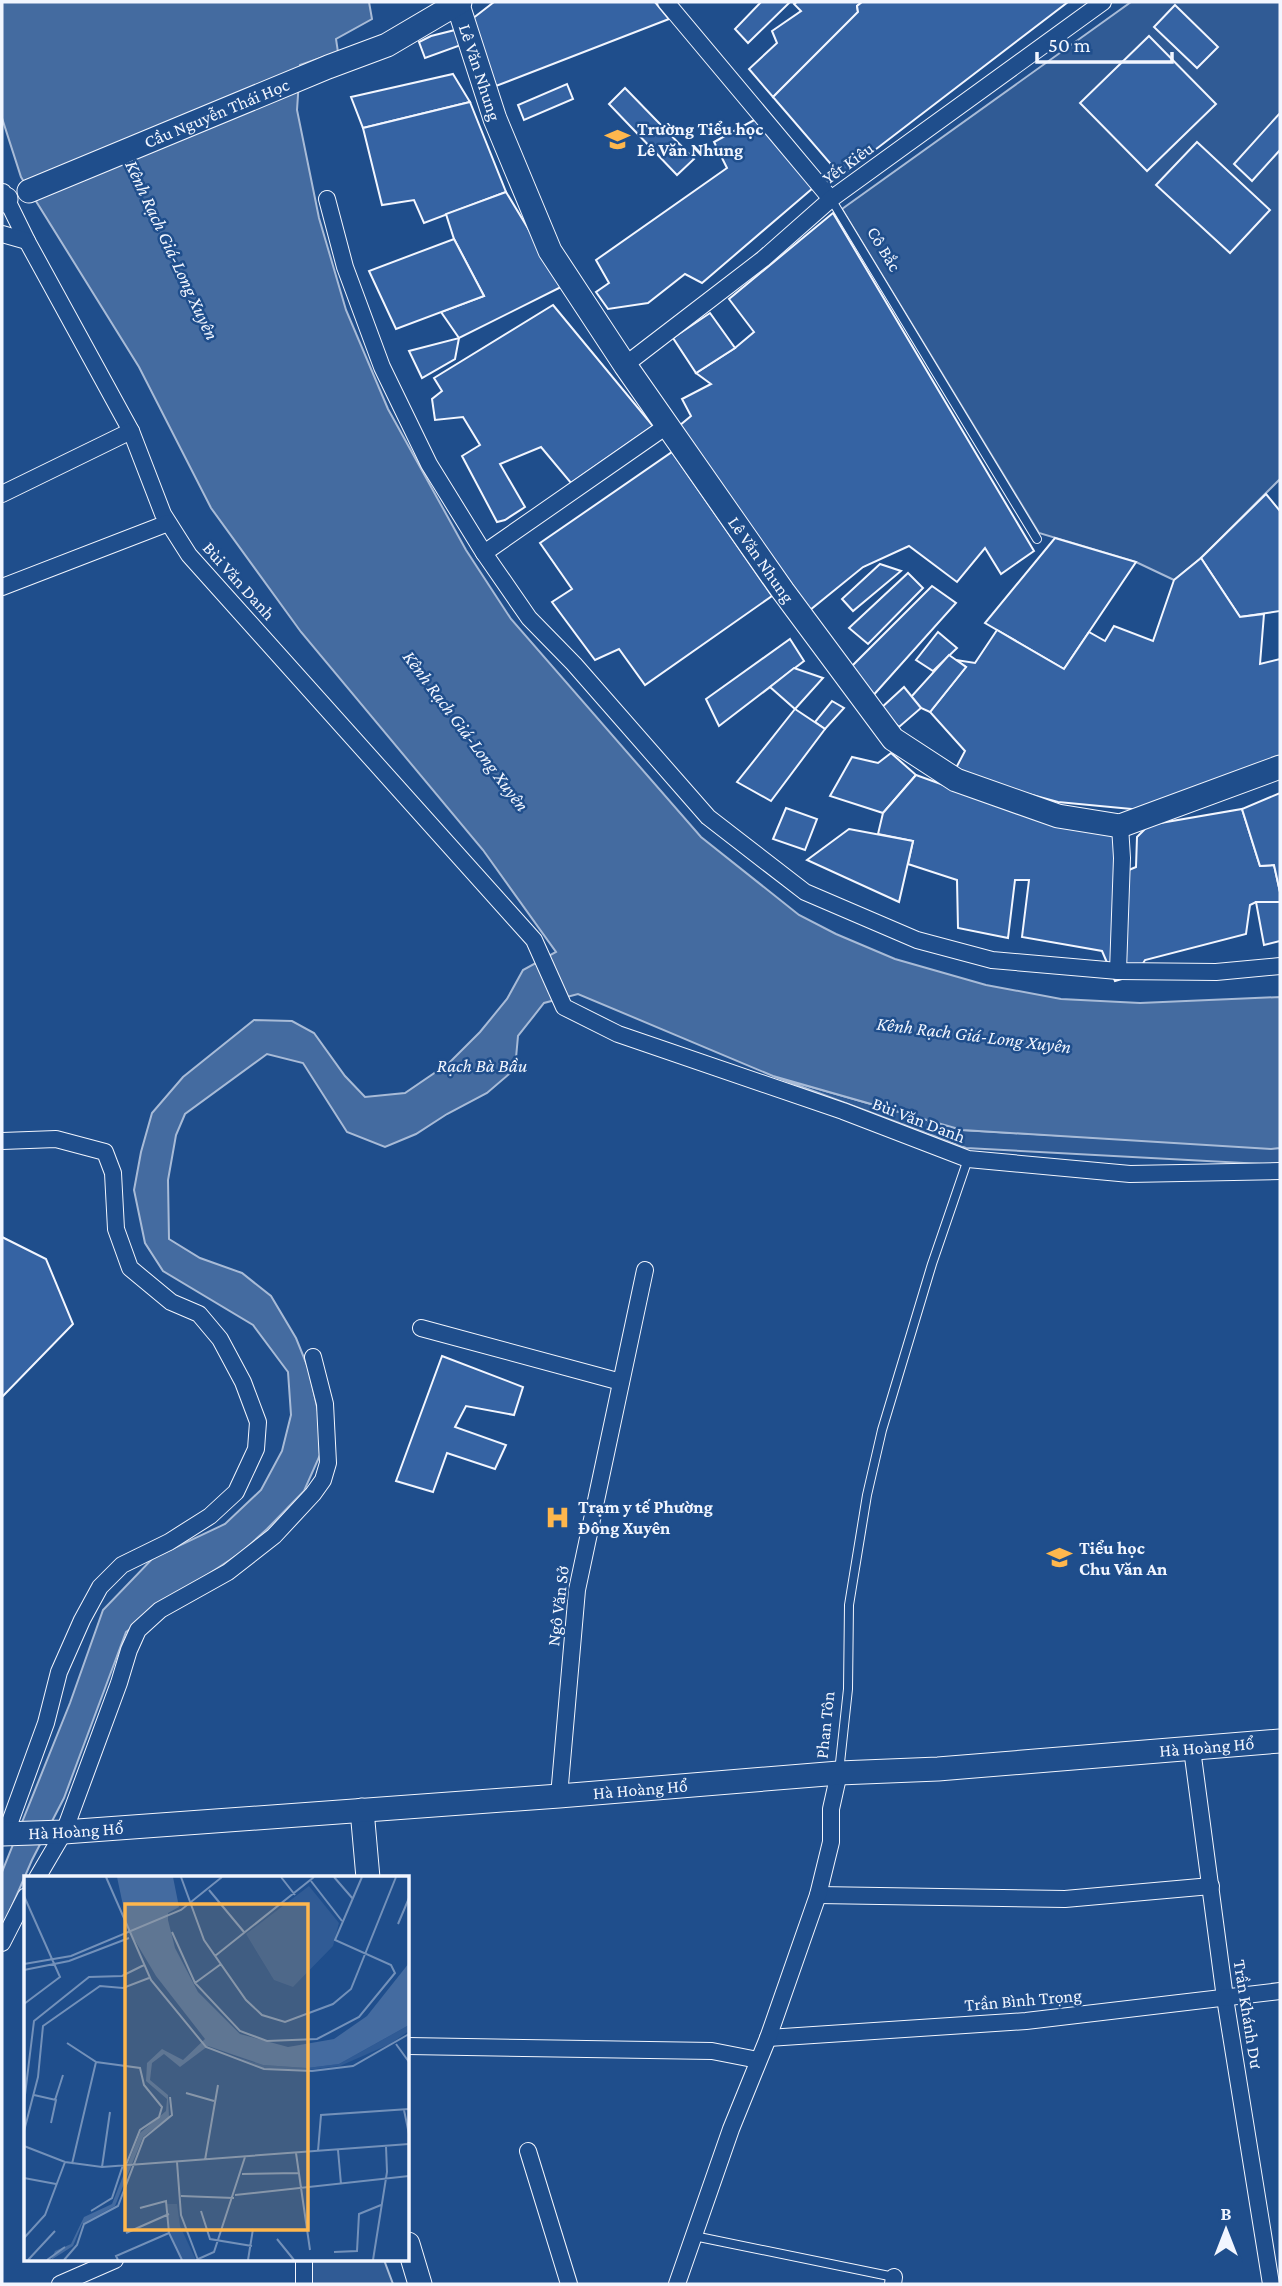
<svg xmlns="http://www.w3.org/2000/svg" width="1282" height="2286" viewBox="0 0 1282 2286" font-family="'Crimson Pro',serif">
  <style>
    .built { fill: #305b95; stroke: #a8bbd7; stroke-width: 2 }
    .water { fill: #446ba0; stroke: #a8bbd7; stroke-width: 2 }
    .building { fill: #3563a3; stroke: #f2f6ff; stroke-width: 2 }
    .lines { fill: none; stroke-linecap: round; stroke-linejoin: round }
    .lane-casing { stroke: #f2f6ff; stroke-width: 10 }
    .street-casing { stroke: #f2f6ff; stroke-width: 18 }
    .secondary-casing { stroke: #f2f6ff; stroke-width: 25 }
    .lane { stroke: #1f4e8c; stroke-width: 8 }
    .street { stroke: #1f4e8c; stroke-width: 16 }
    .secondary { stroke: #1f4e8c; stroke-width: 23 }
    .labels { text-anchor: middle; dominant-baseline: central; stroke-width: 5; stroke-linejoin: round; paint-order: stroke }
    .street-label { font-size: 18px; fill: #f2f6ff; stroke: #1f4e8c }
    .poi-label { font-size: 18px; font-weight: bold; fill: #f2f6ff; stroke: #1f4e8c; text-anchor: start }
    .water-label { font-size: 19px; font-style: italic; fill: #f2f6ff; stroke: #1f4e8c }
    .inset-road { fill: none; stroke: #7391ba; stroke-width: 2 }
    .view { fill: #ffb74d; fill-opacity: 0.15; stroke: #ffb74d; stroke-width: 3.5 }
    .inset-edge { fill: none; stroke: #f2f6ff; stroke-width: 3.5 }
  </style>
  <rect width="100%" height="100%" fill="#1f4e8c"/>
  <!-- built -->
  <g class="built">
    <polygon points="1131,2 1280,2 1280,479 1201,558 1174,580 1136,562 1039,533 842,209"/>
    <polygon points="773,1076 962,1130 1280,1148 1280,1165 966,1148"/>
    <polygon points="304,2260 384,2260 393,2284 304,2284"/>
  </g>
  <!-- water -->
  <polygon class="water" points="2,2 369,2 372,19 336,39 338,52 300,65 297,110 319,218 346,310 388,409 466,550 511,619 701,837 799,915 836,934 895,959 986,985 1061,999 1140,1003 1280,997 1280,1148 1271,1149 962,1130 773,1076 578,994 544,1003 518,1036 515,1069 487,1093 447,1114 416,1134 385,1147 347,1132 303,1063 267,1054 185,1114 176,1135 168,1180 169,1239 200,1258 242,1273 271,1296 296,1338 309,1370 319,1416 320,1455 304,1491 267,1529 242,1552 157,1608 126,1632 64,1798 32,1860 2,1929 2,1872 70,1703 103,1610 153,1558 225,1524 261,1490 282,1451 291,1415 288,1372 253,1325 163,1271 145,1243 134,1190 141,1152 152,1113 183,1077 254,1020 292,1021 314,1033 345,1076 365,1097 405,1093 449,1063 480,1032 507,999 523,970 556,952 483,850 301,632 211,508 139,367 21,177 2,118"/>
  <!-- building -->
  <g class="building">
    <polygon points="494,2 655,2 669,19 496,86 472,19"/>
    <polygon points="761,2 790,2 748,43 735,29"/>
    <polygon points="797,2 862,2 857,6 858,12 773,97 749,69 777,43 772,31 801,11 794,4"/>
    <polygon points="862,2 1068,2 841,176 773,97 858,12 857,6"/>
    <polygon points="1175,5 1218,47 1197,68 1154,27"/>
    <polygon points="455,30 461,45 425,58 419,42 431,36"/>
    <polygon points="1149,36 1216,104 1147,171 1080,103"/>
    <polygon points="453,74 470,102 363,128 351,97"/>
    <polygon points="567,84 573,99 524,120 518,105"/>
    <polygon points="625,88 694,159 677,175 609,104"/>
    <polygon points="470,102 506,192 424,223 414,200 382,205 363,128"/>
    <polygon points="1280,113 1280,150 1252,181 1234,164"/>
    <polygon points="756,119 820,182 702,283 685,274 648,303 608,309 596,292 609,283 596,260 727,168 714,142"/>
    <polygon points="1197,142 1270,210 1230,253 1156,185"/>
    <polygon points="506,192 563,286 459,338 441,312 484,296 454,239 446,214"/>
    <polygon points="833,213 1034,551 1001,574 985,548 957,582 909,546 863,567 810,610 679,426 691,416 682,399 711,384 696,373 735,348 754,332 729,299"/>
    <polygon points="454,239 484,296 396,329 369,271"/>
    <polygon points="553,305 653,426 571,483 541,447 500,464 525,507 505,520 497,522 462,456 480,445 463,417 435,420 432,399 442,391 434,378"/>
    <polygon points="710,313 735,348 696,373 673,338"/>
    <polygon points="459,338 455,359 422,378 409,351"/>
    <polygon points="672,452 772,596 645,685 619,649 595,660 552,602 572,589 540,543"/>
    <polygon points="1266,494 1280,511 1280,611 1240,617 1201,558"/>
    <polygon points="1055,538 1136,562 1064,669 985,623"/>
    <polygon points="1201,558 1240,617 1264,614 1260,664 1280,659 1280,757 1142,810 1058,802 999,786 956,768 965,751 930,712 966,667 956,660 975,663 997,630 1064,669 1089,632 1105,641 1114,626 1153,641 1174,580"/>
    <polygon points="880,564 901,571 853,611 842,599"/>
    <polygon points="908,573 923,588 868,644 849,628"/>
    <polygon points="932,586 956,603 870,699 850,668"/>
    <polygon points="938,632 957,648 933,671 916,660"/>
    <polygon points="790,639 804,661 719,726 706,699"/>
    <polygon points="949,655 966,667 930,712 921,708 911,697"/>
    <polygon points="794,668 823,678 795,709 770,687"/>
    <polygon points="904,687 921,708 899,727 880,709"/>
    <polygon points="832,701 844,708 825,729 815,722"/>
    <polygon points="795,709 825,729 771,801 737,782"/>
    <polygon points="891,753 916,775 883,813 830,796 852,757 878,763"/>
    <polygon points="916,775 1007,808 1114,834 1117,875 1136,867 1137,837 1149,825 1242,809 1260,866 1274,865 1280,892 1280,906 1256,902 1250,905 1246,934 1145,960 1136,975 1115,981 1102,951 1022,937 1029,880 1015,880 1008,938 958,928 957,880 908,864 913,841 878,834 883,813"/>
    <polygon points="1280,793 1280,892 1274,865 1260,866 1242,809"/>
    <polygon points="786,808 817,819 805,850 773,839"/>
    <polygon points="849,829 913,841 899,902 807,860"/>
    <polygon points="1256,902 1280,902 1280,941 1264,945"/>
    <polygon points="2,1237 46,1259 73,1324 2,1397"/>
    <polygon points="442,1356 523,1387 514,1415 466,1406 455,1427 506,1445 495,1469 447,1453 433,1492 396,1481"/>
  </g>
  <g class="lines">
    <defs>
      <g id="lane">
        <polyline points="831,199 1037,539"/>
        <polyline points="839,1772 848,1689 849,1605 867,1495 882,1430 932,1264 968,1159"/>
        <polyline points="694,2236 894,2277"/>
      </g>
      <g id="street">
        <polyline points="666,2 831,199"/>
        <polyline points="3,192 27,241 131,431 163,514 189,555 534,940 564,1007 618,1034 843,1111 968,1159 1130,1174 1280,1171"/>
        <polyline points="327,199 345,267 382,367 429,464 484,553 529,618 574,664 708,817 805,892 917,940 992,960 1118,971 1216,972 1280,966"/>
        <polyline points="2,234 27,241"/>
        <polyline points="625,365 763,259 831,199 1103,2"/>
        <polyline points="2,494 131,431"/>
        <polyline points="484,553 668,425"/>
        <polyline points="2,587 168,523"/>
        <polyline points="1118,971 1122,858 1120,826"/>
        <polyline points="2,1141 56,1139 105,1152 113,1173 116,1229 130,1268 171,1302 199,1314 220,1339 243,1382 258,1422 256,1449 236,1492 210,1516 169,1542 122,1565 100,1587 82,1620 59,1672 46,1723 6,1833"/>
        <polyline points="421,1328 621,1382"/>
        <polyline points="1192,1749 1225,1998 1271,2284"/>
        <polyline points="559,1796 577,1590 645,1270"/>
        <polyline points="37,1878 64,1832 119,1683 129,1650 138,1630 160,1610 228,1572 274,1536 313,1494 323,1480 328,1463 325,1404 313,1357"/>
        <polyline points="818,1895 1065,1899 1211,1886"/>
        <polyline points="2,1943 26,1896"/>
        <polyline points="768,2038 1026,2021 1280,1991"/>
        <polyline points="408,2046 712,2051 758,2060"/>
        <polyline points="528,2151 569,2284"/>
        <polyline points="304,2260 304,2284"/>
        <polyline points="60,2284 115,2260"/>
        <polyline points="677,2284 731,2129 768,2038 818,1895 831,1842 831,1809 839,1773"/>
        <polyline points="893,2284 894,2277"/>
      </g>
      <g id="secondary">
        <path id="s1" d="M457,2L495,119L550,251L625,365L783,591L893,739L956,780L1058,816L1120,826L1280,767"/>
        <path id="s2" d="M29,191L328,67L387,45L460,2"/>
        <polyline points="2,201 6,199"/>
        <polyline points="362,1810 368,1878"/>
        <path id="s3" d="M2,1834L64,1832L559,1796L839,1773L938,1769L1280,1741"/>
        <polyline points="408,2244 420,2284"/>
      </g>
    </defs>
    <!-- lane casing -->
    <use href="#lane" class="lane-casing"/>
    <!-- street casing -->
    <use href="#street" class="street-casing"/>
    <!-- secondary casing -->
    <use href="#secondary" class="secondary-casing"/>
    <!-- lane -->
    <use href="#lane" class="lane"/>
    <!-- street -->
    <use href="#street" class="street"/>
    <!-- secondary -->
    <use href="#secondary" class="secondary"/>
  </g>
  <!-- icons -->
  <defs>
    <symbol id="school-bare" viewBox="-9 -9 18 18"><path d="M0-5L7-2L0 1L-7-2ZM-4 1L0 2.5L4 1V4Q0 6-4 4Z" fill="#ffb74d" stroke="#1f4e8c" stroke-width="2.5" paint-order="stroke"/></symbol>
    <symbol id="hospital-bare" viewBox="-9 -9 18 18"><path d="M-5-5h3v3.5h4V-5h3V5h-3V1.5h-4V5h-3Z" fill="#ffb74d" stroke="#1f4e8c" stroke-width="2.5" paint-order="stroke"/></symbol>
  </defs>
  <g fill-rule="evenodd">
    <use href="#school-bare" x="600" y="122" width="35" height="35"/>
    <use href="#hospital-bare" x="540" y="1500" width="35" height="35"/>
    <use href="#school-bare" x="1042" y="1540" width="35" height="35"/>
  </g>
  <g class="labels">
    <!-- street labels -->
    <g class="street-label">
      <text stroke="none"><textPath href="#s1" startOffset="74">Lê Văn Nhung</textPath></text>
      <text stroke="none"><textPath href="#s2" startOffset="203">Cầu Nguyễn Thái Học</textPath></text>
      <text transform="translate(848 163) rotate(-36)">Yết Kiêu</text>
      <text transform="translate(884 249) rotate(59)">Cô Bắc</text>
      <text stroke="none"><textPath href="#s1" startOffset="640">Lê Văn Nhung</textPath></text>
      <text transform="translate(239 581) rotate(48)">Bùi Văn Danh</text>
      <text transform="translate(919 1120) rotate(21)">Bùi Văn Danh</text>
      <text transform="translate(558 1606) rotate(-83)">Ngô Văn Sở</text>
      <text transform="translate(825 1725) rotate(-84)">Phan Tôn</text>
      <text stroke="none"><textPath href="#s3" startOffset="1208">Hà Hoàng Hổ</textPath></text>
      <text stroke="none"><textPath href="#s3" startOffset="640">Hà Hoàng Hổ</textPath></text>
      <text stroke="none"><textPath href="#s3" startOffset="74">Hà Hoàng Hổ</textPath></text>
      <text transform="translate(1023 2000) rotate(-5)">Trần Bình Trọng</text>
      <text transform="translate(1248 2014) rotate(81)">Trần Khánh Dư</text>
    </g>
    <!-- poi labels -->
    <g class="poi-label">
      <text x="637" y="129">Trường Tiểu học<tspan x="637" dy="21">Lê Văn Nhung</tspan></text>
      <text x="578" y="1507">Trạm y tế Phường<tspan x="578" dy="21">Đông Xuyên</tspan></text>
      <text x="1079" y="1548">Tiểu học<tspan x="1079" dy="21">Chu Văn An</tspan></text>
    </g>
    <!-- water labels -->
    <g class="water-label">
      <text transform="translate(172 250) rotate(65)">Kênh Rạch Giá-Long Xuyên</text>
      <text transform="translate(466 731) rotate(53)">Kênh Rạch Giá-Long Xuyên</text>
      <text transform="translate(974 1035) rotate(7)">Kênh Rạch Giá-Long Xuyên</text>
      <text x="482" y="1065">Rạch Bà Bầu</text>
    </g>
  </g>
  <!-- overview -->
  <g transform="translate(24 1876)">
    <rect width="385" height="385" fill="#1f4e8c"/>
    <path d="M285,10L315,47L309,70L269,111L250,104L222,58ZM385,149V155L366,168L316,190L284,194L239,192L212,181L239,189L283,192L315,188ZM143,328H153L156,350L172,384H158L145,357Z" fill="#305b95"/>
    <path d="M93,1H149L155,31L144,37V44L151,72L174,116L216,158L264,171L310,163L343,140L385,87V149L315,188L283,192L239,189L184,170L156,191L140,178L128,187L126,204L144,219L145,241L119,261L91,330L58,348L49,370L27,384L31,375L47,368L60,341L88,328L116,257L142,235L143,223L122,205L123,187L138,173L159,184L181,163L132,100L104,53Z" fill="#446ba0"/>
    <path class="inset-road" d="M82,1L127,104L182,171L240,193L288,195L329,190L385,158M157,1L180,64L222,124L238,139L261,146L309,128L327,113L372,1M257,1L271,19M310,1L329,23M287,5L318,45M185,14L220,56M0,20L36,101L0,128M374,48L385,22M148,56L171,107L216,155L243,165L293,163L335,141L371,97L367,89L311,64L338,1M191,80L290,1M0,88L47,80L157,34L198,1M0,94L45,85L105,62M171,107L197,88M43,167L72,186L48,288M372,168L385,186M72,186L116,192L120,209L138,231L135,241L116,254L102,289M162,217L190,225M10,219L32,224L27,247M31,224L39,199M0,227L10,145L65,101L98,100L120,89M380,234L385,258M0,255L14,201L19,150L76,110L99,112L125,102M0,270L41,286L78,291L385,268M314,274L317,308M294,275L297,239L385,233M272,277L286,374M181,284L194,209M153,286L157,339L174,384M78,291L86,236M218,298L274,297M0,302L32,308M211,319L385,300M157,320L210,322M116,332L142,325L145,357L158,384M67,335L88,322L99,289M177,335L186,363L228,370M102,357L145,338M0,362L21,339L41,286M253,363L270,384M310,376L333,375L335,338L357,329M4,384L31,355M23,384L41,371M40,384L53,369L60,348L94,330L120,262L148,239L146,221M94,384L92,380L145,357M172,384L190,376L221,281M224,384L229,353M349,384L363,296L362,270"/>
    <path class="view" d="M101,28H284V354H101Z"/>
    <rect width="385" height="385" class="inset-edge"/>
  </g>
  <!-- border -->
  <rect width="1282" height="2286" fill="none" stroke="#f2f6ff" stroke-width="7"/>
  <!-- north arrow -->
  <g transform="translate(1226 2230)" stroke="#1f4e8c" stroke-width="5" paint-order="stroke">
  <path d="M0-5L12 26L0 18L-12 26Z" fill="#f2f6ff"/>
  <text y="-10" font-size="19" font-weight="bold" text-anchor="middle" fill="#f2f6ff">B</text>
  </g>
  <!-- scale -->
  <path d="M1037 52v10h135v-10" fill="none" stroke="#f2f6ff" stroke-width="3.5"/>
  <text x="1048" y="52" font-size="21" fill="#f2f6ff" stroke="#1f4e8c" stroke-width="5" paint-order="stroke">50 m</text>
</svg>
